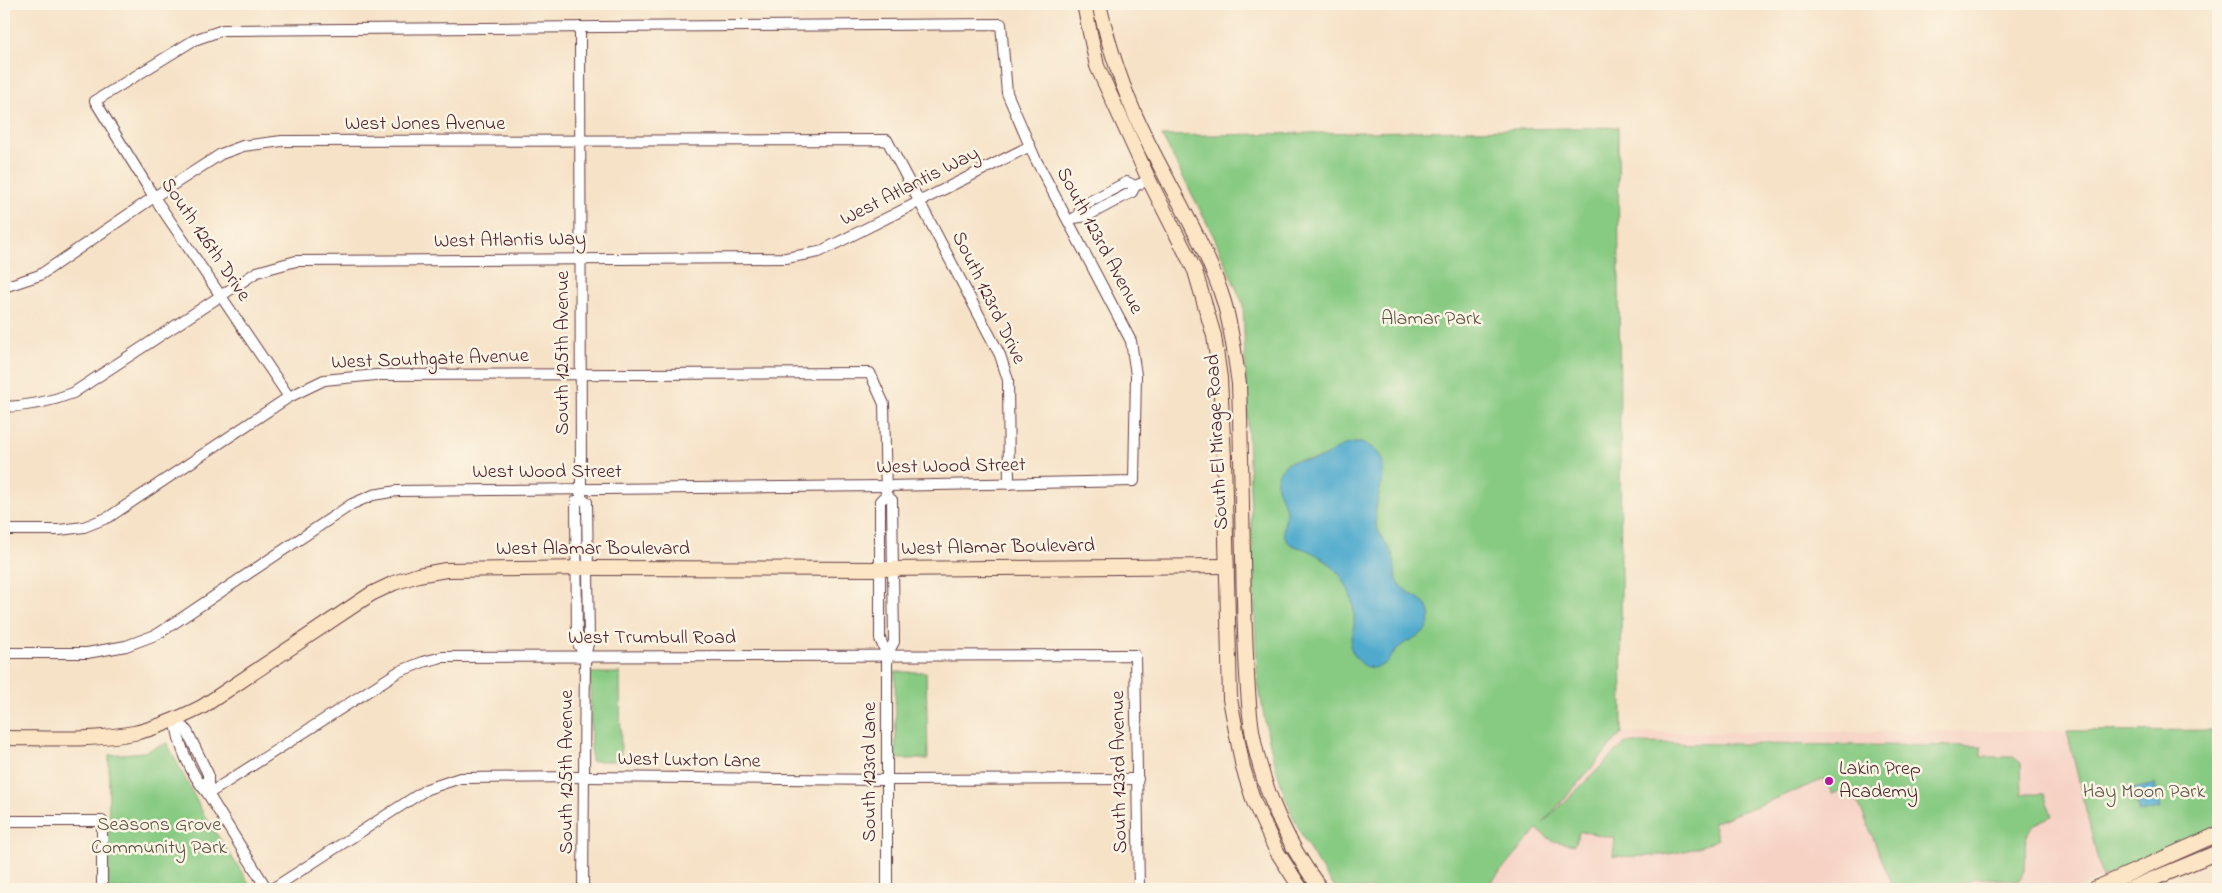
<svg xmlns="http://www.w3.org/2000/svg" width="2222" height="893" viewBox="0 0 2222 893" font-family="'Indie Flower',sans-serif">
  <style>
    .built { fill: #f6d2c5 }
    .green { fill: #87ca82; stroke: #687456 }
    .water { fill: #50aacd; stroke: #4d647c }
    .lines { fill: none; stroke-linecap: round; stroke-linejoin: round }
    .street-casing { stroke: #643c42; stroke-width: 12 }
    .secondary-casing { stroke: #643c42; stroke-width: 16 }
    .street { stroke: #fff; stroke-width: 10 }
    .secondary { stroke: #fce5c4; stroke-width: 14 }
    .poi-dot { fill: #b5179e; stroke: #fcf5e5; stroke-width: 2 }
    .labels { text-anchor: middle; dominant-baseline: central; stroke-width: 5; stroke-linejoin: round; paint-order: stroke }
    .street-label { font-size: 20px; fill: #4a1f2b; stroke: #fcf5e5 }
    .park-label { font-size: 20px; fill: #5c5245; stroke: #fcf5e5 }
    .poi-label { font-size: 20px; fill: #4a1f2b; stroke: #fcf5e5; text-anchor: start }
  </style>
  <rect width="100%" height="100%" fill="#fcf5e5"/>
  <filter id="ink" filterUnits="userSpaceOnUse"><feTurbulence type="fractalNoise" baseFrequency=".02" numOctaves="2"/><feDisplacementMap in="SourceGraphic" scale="10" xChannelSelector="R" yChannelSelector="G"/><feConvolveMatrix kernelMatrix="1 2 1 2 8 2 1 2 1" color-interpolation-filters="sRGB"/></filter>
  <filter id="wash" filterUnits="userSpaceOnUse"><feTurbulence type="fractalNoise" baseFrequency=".0096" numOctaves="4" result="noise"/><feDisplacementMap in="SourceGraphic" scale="20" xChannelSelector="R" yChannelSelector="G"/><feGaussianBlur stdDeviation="1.12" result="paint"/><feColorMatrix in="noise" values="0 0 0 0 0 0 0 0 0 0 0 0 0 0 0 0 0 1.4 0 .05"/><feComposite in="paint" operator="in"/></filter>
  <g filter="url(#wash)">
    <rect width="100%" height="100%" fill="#f6e2c7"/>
    <!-- built -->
    <polygon class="built" points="2067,731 2102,878 2076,889 1485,889 1622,733"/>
    <!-- green -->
    <g class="green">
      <path d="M1618,127L1622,733L1543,823L1625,743L1981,746V757H2013L2021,763L2022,794H2044L2052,816C2007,833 2037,856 2019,880L1976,878L1948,889H1894L1852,787L1832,794L1825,779L1713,823L1718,839C1686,855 1649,858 1613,856L1615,838L1580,831L1574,845L1553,841L1537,830L1485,889H1336C1286,826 1268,751 1257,673L1243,304L1214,237L1162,136Z"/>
      <polygon points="895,672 926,672 928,759 896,759"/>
      <polygon points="590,673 620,673 621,761 591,761"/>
      <polygon points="2218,730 2218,825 2102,878 2067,731"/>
      <polygon points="167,743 204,815 251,886 246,889 108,889 109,755 144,752"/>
    </g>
    <!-- water -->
    <g class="water">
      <path d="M1362,443C1405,458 1368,498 1377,527C1380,537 1387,544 1392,553C1397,564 1392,575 1400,585C1410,597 1431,599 1430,617C1428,636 1414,636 1402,645C1394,650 1391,659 1384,664C1368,675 1355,660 1350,646C1351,639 1354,632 1354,624C1356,591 1338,563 1307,550C1298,546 1289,547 1285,537C1281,528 1287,520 1286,511C1285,500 1274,490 1277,479C1278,472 1284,464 1291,462C1299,458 1309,462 1317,459C1337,453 1338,442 1362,443Z"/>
      <polygon points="2155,784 2160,809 2139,813 2133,789"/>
    </g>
  </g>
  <g filter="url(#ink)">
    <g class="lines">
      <defs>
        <g id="street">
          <polyline points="580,27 581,490 581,499 576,501 577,642 585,656"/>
          <polyline points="1078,216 1081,206 1127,182 1135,186 1149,180"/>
          <polyline points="1074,218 1087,216 1132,192 1135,186"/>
          <polyline points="4,287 40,275 154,197 221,154 243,146 282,141 887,140 1000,355 1008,380 1009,484"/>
          <path d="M4,407C29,406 50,402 73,393L257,272L296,261L786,258L819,252L1030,146"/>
          <polyline points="886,495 892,500 894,642 887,655"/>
          <polyline points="581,499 587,502 589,640 585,656 583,889"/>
          <polyline points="4,530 59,530 84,527 109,517 289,397 324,380 376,375 870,373 884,404 886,495 880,501 880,639 887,655 887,889"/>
          <polyline points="4,653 87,653 126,646 158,634 352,504 373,495 397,491 886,486 1134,481 1136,375 1131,341 1035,158 1007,93 1001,24 223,30 194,40 95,101 154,197 289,397"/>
          <path d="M176,720C178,746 191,774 208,794L267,889"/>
          <polyline points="176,720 187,731 208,774 208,794"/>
          <polyline points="208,794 398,672 423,662 442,657 1135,655 1139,889"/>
          <polyline points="4,821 102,821 102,889"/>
          <polyline points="272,889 427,789 460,778 585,777 889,780 1138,779"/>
        </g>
        <g id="secondary">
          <polyline points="1084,4 1097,66 1149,180 1195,271 1214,336 1220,378 1224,459 1230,699 1243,768 1254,802 1276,850 1301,889"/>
          <path d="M1099,4C1109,47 1123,90 1142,130C1169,187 1205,241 1224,302C1232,329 1235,357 1239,384C1241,443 1242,501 1243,559C1244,611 1245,663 1250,715C1256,774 1285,843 1321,889"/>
          <path d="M4,738C46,738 92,741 134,733C158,728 180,718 202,707L371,594L394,583L418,575L446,570L587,568L881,569L1226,566"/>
          <polyline points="2094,889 2218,834"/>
          <polyline points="2129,889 2218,852"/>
        </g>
      </defs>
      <!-- street casing -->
      <use href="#street" class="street-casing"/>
      <!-- secondary casing -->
      <use href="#secondary" class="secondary-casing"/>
      <!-- street -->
      <use href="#street" class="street"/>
      <!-- secondary -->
      <use href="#secondary" class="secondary"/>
    </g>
  </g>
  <!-- markers -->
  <circle class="poi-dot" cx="1829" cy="781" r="5"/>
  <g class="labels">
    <!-- street labels -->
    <g class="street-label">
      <text x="425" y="124">West Jones Avenue</text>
      <text transform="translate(910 187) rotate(-27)">West Atlantis Way</text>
      <text transform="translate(205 240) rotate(56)">South 126th Drive</text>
      <text transform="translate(510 241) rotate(-1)">West Atlantis Way</text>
      <text transform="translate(1099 241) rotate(62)">South 123rd Avenue</text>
      <text transform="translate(988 298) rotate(64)">South 123rd Drive</text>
      <text transform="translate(563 353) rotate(-90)">South 125th Avenue</text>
      <text transform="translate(430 360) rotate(-2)">West Southgate Avenue</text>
      <text transform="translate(1218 442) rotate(-93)">South El Mirage Road</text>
      <text transform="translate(951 467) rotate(-1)">West Wood Street</text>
      <text x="547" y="472">West Wood Street</text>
      <text transform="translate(998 548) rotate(-1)">West Alamar Boulevard</text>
      <text x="593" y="549">West Alamar Boulevard</text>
      <text x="652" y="638">West Trumbull Road</text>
      <text transform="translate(689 761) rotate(1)">West Luxton Lane</text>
      <text transform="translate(567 772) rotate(-90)">South 125th Avenue</text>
      <text transform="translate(870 772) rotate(-90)">South 123rd Lane</text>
      <text transform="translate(1120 772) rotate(-91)">South 123rd Avenue</text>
    </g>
    <!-- park labels -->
    <g class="park-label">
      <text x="1431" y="319">Alamar Park</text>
      <text x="2144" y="792">Hay Moon Park</text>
      <text x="159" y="825">Seasons Grove<tspan x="159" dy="23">Community Park</tspan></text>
    </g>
    <!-- poi labels -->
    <g class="poi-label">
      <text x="1839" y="769">Lakin Prep<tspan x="1839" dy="23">Academy</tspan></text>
    </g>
  </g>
  <!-- margin -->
  <rect width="2222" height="893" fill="none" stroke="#fcf5e5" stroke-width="20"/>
</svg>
